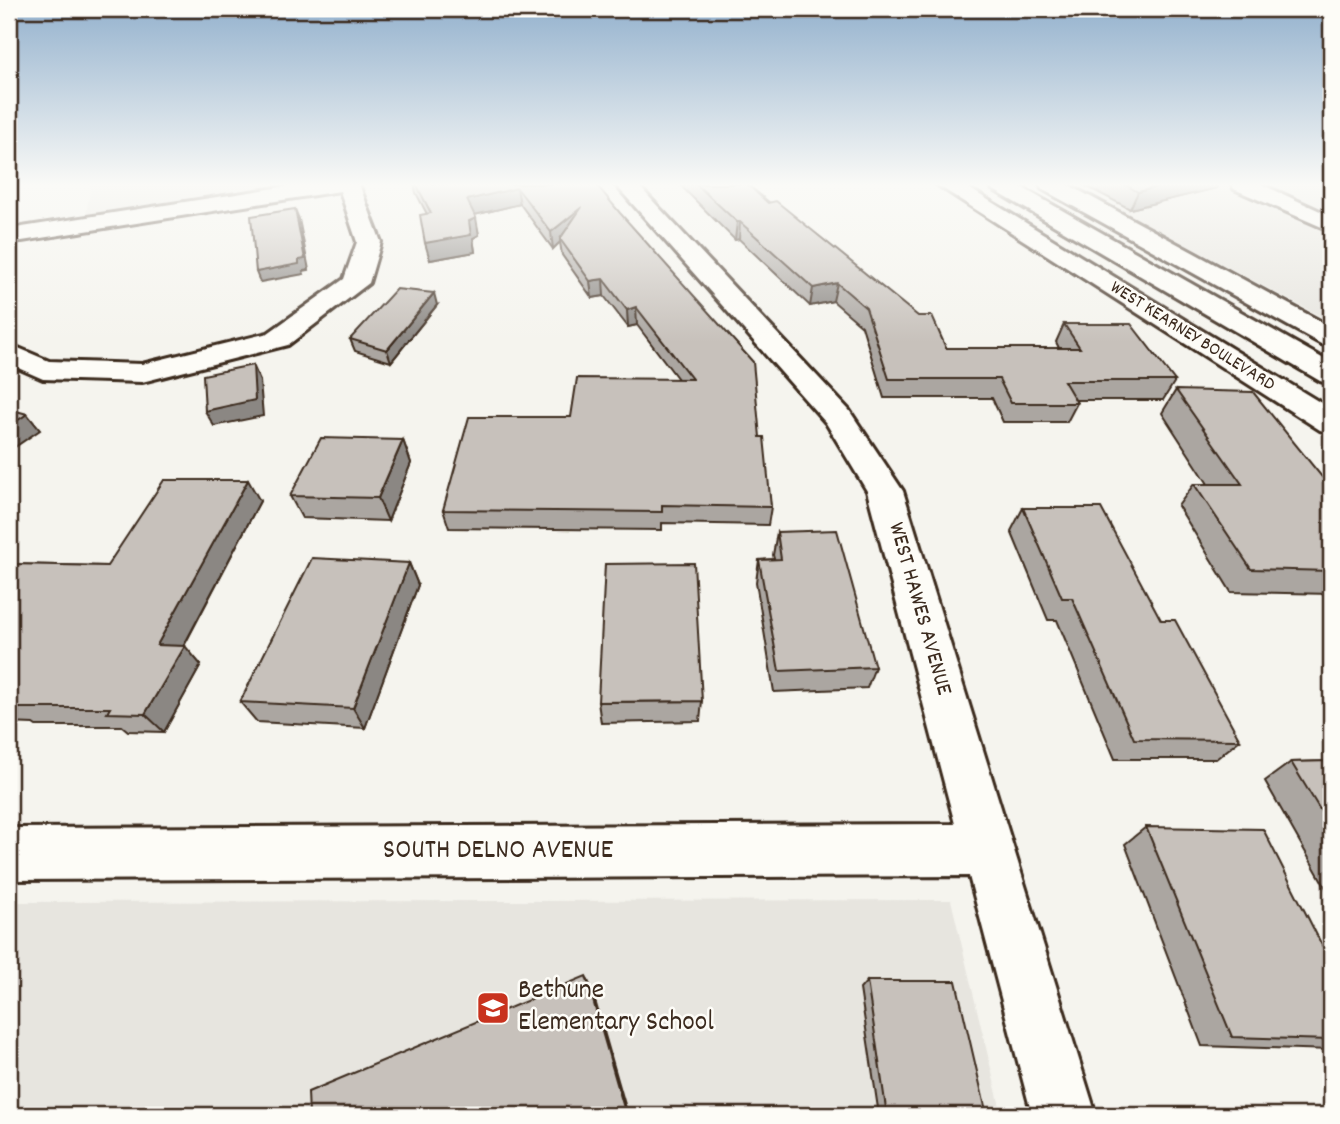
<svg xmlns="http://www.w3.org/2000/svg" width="1340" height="1124" viewBox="0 0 1340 1124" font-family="Dekko,sans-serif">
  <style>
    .built { fill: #e7e5df }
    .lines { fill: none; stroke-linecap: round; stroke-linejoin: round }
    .minor-casing { stroke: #3b2a1e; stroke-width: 6 }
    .secondary-casing { stroke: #3b2a1e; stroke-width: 6 }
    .minor { fill: #fdfcf7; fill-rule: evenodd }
    .secondary { fill: #fdfcf7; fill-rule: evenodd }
    .wall { fill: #aba6a1; stroke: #3b2a1e; stroke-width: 2 }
    .shaded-wall { fill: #8b8783; stroke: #3b2a1e; stroke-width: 2 }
    .building { fill: #c7c1bb; stroke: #3b2a1e; stroke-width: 2 }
    .labels { text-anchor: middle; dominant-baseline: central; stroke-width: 5; stroke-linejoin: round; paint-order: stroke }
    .far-street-label { font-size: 19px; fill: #3b2a1e; stroke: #fdfcf7 }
    .street-label { font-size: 23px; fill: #3b2a1e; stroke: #fdfcf7 }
    .near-street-label { font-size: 28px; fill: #3b2a1e; stroke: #fdfcf7 }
    .near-poi-label { font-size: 28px; fill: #3b2a1e; stroke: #fdfcf7; text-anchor: start }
  </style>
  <rect width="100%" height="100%" fill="#f5f4ee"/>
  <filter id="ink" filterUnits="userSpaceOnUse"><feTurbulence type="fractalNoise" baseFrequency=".0143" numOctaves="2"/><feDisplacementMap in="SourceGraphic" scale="14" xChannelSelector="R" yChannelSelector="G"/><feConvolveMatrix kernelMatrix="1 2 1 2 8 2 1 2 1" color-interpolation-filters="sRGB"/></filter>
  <g filter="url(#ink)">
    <!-- built -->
    <g class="built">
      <polygon points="91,184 281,184 284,195 84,226"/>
      <polygon points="1072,184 1331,184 1331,322"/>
      <polygon points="951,900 1002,1115 9,1115 9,902"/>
    </g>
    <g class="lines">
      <defs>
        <g id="minor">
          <polygon points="301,184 359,184 381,242 369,283 288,345 142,382 43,379 9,364 9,344 49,361 142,364 268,333 344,279 357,242 340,191 9,243 9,229"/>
          <polygon points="615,184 637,184 849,410 903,491 1096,1115 1032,1115 969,876 9,880 9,828 955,824 867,491 826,423"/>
          <polygon points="936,184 962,184 1331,409 1331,433 1320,430"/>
          <polygon points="1040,184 1067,184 1331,327 1331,346 1321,344 1042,189"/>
          <polygon points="1232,184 1261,184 1331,216 1331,231 1234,189"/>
        </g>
        <polygon id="secondary" points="990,184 1016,184 1331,363 1331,384 1320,381 992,189"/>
      </defs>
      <!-- minor casing -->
      <use href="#minor" class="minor-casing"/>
      <!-- secondary casing -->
      <use href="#secondary" class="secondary-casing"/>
      <!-- minor -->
      <use href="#minor" class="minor"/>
      <!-- secondary -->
      <use href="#secondary" class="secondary"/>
    </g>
    <!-- wall -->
    <g class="wall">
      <polygon points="414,184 596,184 760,437 771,507 768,525 662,523 662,530 449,528 443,510 571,417 678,379 637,325 628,327 604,296 592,298 562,255 560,242 553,249 520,204 474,215 479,235 473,238 475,252 430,260 427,214 416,193"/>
      <polygon points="679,184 747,184 946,348 1059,348 1056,342 1064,324 1175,381 1163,400 1075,400 1077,403 1067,422 1003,422 992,398 884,398 862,326 833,301 810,306 739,239 735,240"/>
      <polygon points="1082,184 1219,184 1217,188 1130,209"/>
      <polygon points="437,305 391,362 355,351 350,339"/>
      <polygon points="1176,390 1326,482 1331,482 1331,594 1231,592 1178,506 1194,484 1208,484 1162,413"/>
      <polygon points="403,440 411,463 388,521 302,518 290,496"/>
      <polygon points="260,501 184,646 201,665 164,732 128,731 122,726 36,726 33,724 9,723 9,564 107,566"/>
      <polygon points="1023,508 1161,620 1240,740 1216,759 1115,759 1057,620 1048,620 1011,531"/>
      <polygon points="777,532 875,667 867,688 774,692 756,582 759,560 774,559 773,555"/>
      <polygon points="409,563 418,585 365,728 257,722 240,702"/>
      <polygon points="702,701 700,721 601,723 598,702"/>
      <polygon points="1331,761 1331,897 1265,781 1291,762"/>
      <polygon points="1146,827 1331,963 1331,1050 1202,1046 1125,844"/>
      <polygon points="867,981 987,1115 879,1115 860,989"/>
    </g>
    <!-- shaded-wall -->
    <g class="shaded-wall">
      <polygon points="1168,184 1219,184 1217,188 1130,209 1138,192"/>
      <polygon points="517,188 520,204 470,216 467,200"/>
      <polygon points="582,207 560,239 560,242 553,249 551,232"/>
      <polygon points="295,209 299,219 309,270 303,271 304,274 260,282 256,272 299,260"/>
      <polygon points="476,218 479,235 473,238 475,252 430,260 425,243"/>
      <polygon points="737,222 740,222 739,239 735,240"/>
      <polygon points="603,279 604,296 592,298 590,281"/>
      <polygon points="837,283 833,301 810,306 813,288"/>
      <polygon points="434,293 437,305 391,362 387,350"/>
      <polygon points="636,307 637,325 628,327 627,310"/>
      <polygon points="253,365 260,381 263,416 214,426 205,411"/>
      <polygon points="27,414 40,430 9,451 9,426"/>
      <polygon points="403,440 411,463 388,521 378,498"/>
      <polygon points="248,480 260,501 174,664 157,645"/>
      <polygon points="409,563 418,585 365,728 353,708"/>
      <polygon points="185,646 201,665 164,732 145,714"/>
      <polygon points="586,976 592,990 628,1115 626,1115"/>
    </g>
    <!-- building -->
    <g class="building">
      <polygon points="416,184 596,184 620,213 753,362 760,437 764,437 771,507 662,505 662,512 443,510 469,417 571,417 577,378 692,379 636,307 627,310 603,279 590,281 560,239 582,207 551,232 517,188 467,200 476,218 469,221 471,235 425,243 420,215 431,213"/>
      <polygon points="696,184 747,184 768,203 776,201 918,316 932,316 946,348 1080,348 1064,324 1131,324 1175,381 1064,381 1077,403 1011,403 999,379 889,379 866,308 837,283 813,288 740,222 737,222"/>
      <polygon points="1124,184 1168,184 1138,192"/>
      <polygon points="295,209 305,259 299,260 299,264 256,272 251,216"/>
      <polygon points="396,289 434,293 387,350 350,339"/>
      <polygon points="253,365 255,400 205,411 203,375"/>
      <polygon points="1176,390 1253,392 1326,482 1331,482 1331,571 1251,569 1194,484 1242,484"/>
      <polygon points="9,409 27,414 9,426"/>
      <polygon points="321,438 403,440 378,498 290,496"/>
      <polygon points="164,480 248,480 157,645 185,646 145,714 107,713 110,708 12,708 14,706 9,706 9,564 107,566"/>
      <polygon points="1023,508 1101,508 1161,620 1175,620 1240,740 1134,739 1072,598 1062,598"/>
      <polygon points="837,530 875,667 779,671 759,560 781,559 777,532"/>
      <polygon points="312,558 409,563 353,708 240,702"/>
      <polygon points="694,563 702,701 598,702 605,564"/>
      <polygon points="1331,761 1331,828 1291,762"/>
      <polygon points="1146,827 1263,829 1331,963 1331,1040 1232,1037"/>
      <polygon points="586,976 626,1115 309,1115 308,1092"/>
      <polygon points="867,981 956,981 987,1115 887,1115"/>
    </g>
  </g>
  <!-- sky -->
  <linearGradient id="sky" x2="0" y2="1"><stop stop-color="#93b1cd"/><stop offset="0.54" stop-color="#fafaf7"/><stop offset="1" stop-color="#fafaf7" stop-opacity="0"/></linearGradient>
  <rect width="1340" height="342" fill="url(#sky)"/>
  <!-- icons -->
  <defs>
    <symbol id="school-square" viewBox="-11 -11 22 22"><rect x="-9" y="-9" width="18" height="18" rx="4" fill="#c8321e" stroke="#fdfcf7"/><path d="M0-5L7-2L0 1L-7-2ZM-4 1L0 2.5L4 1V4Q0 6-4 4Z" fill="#fff"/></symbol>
  </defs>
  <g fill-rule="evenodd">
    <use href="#school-square" x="474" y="989" width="38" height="38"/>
  </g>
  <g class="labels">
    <!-- far-street labels -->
    <g class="far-street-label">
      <text transform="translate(1192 337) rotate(32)">WEST KEARNEY BOULEVARD</text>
    </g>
    <!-- street labels -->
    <g class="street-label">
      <text transform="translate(919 609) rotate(74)">WEST HAWES AVENUE</text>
    </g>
    <!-- near-street labels -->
    <g class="near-street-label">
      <text x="498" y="852">SOUTH DELNO AVENUE</text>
    </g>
    <!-- near-poi labels -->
    <g class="near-poi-label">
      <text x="518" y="992">Bethune<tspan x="518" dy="32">Elementary School</tspan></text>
    </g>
  </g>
  <!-- margin -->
  <rect width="1340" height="1124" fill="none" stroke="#fdfcf7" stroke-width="35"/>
  <rect x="18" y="18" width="1305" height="1089" fill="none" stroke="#3b2a1e" stroke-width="2.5" filter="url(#ink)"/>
</svg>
